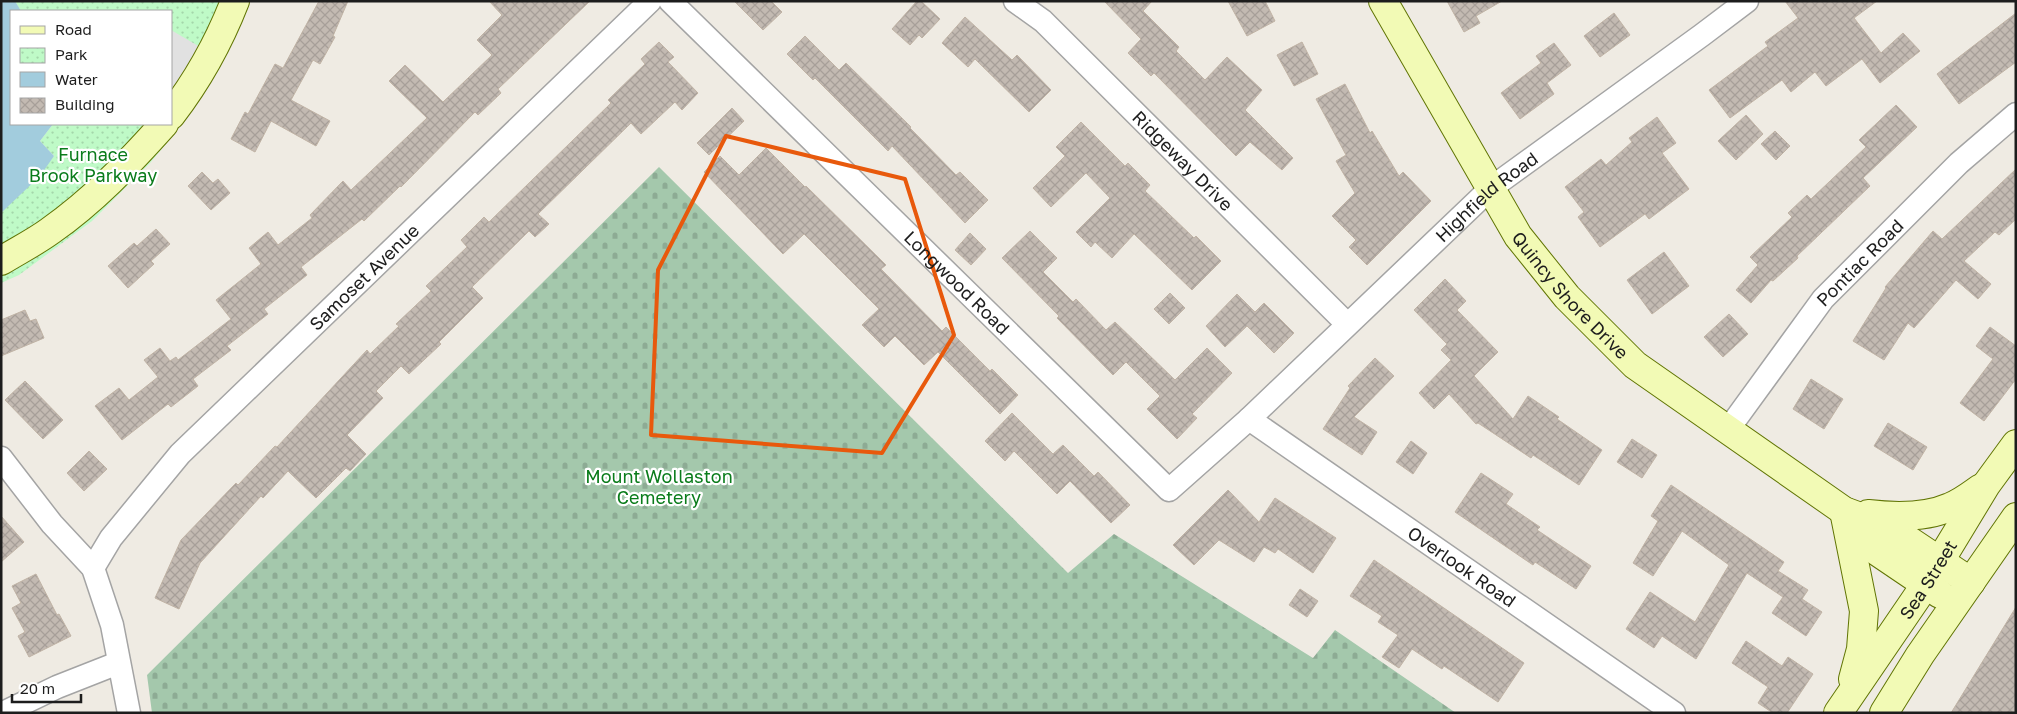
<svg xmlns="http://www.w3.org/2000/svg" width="2017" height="714" viewBox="0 0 2017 714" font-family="'Golos Text',sans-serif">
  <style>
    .cemetery { fill: url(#cemetery-stones) }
    .park { fill: url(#park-dots) }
    .parking { fill: #e1e1e1 }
    .water { fill: #a2ccdd }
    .building { fill: url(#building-cross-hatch); stroke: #c0b3a5 }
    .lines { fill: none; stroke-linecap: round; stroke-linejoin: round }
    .street-casing { stroke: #a4a4a4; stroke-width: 25 }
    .secondary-casing { stroke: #617504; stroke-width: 30 }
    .street { stroke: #fff; stroke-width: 22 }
    .secondary { stroke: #f2fab5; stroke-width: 28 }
    .marked { fill: none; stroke: #e8590c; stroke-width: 4; stroke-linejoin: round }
    .labels { text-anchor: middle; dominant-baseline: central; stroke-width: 4.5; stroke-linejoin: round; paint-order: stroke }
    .park-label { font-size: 18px; fill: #0a7c1b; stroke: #fff }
    .street-label { font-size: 18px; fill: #1d1d1d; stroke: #fff }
  </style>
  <defs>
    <pattern id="cemetery-stones" width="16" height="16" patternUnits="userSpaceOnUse" patternTransform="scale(1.25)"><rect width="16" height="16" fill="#a4c8ac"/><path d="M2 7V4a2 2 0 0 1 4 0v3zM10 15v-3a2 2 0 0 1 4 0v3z" fill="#8dab94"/></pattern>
    <pattern id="park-dots" width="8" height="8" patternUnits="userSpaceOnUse" patternTransform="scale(1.25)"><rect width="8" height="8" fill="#bffac7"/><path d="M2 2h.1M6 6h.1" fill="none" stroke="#a4d6aa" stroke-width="1.8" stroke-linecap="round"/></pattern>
    <pattern id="building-cross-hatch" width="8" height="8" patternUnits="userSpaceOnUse" patternTransform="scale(1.25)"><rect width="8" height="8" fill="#c3bab2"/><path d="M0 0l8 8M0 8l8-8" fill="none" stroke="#a79f99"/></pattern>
  </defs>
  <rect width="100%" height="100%" fill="#efebe3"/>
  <!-- cemetery -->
  <polygon class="cemetery" points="659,167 1068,573 1114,534 1313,658 1335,630 1456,713 152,713 147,675"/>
  <!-- park -->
  <polygon class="park" points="15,1 248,1 227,52 206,89 175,133 150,163 92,221 19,275 1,283 1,213 54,156 40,141 53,124 171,124 171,11 21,11"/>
  <!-- parking -->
  <polygon class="parking" points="171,30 200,47 173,93 171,92"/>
  <!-- water -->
  <polygon class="water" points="1,1 15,1 21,11 11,11 11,124 53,124 40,141 54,156 40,176 1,213"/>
  <!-- building -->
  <g class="building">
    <polygon points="319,1 348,1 333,36 335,37 320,64 313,60 291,100 330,121 316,146 271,121 255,152 231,139 245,112 248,114 275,64 283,68"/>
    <polygon points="489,1 590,1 498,89 501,93 478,115 475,112 401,187 400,186 364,221 362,219 301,267 307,275 264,309 268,314 227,346 231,350 193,379 198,386 171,407 168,404 122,440 95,406 119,388 129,400 158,377 144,360 160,348 170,361 176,357 178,360 231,319 216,300 261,264 249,248 268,232 278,245 312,218 310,215 343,181 351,190 427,118 389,81 405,65 443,102 492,55 477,40 502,15"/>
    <polygon points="734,1 771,1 782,12 763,30"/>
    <polygon points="917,1 921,1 940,19 922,38 919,35 910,45 892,29"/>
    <polygon points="1104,1 1152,1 1143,11 1179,47 1176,51 1205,80 1227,57 1262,90 1245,110 1293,158 1282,170 1250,142 1236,156 1154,73 1151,76 1128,53 1141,39"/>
    <polygon points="1228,1 1265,1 1275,21 1247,36"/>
    <polygon points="1447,1 1502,1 1476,16 1480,23 1464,32"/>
    <polygon points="1785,1 1877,1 1854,18 1881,53 1903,33 1920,51 1880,83 1862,59 1826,86 1815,72 1791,92 1782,80 1730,118 1709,90 1768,46 1765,42 1798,18"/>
    <polygon points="1614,13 1630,35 1600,57 1584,36"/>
    <polygon points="2016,13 2016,62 1959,104 1937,74"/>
    <polygon points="965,17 1012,60 1017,55 1051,90 1029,112 975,59 968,67 942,43"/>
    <polygon points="805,36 839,70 846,63 911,127 910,128 956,175 960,172 988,200 965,223 892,146 888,151 815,78 813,80 787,54"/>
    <polygon points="659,42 674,57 668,62 698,93 682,110 675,102 641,134 631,123 538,214 549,224 535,237 529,231 472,287 483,298 439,342 441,344 409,374 401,366 376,391 383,398 347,435 366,454 350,471 346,468 316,498 288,471 263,498 261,496 200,563 179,609 155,598 181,540 236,483 238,485 275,446 277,447 367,350 370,354 399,326 396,324 431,291 426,286 467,247 461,240 484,217 489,222 611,103 608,100 645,64 641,59"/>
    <polygon points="1302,42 1318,74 1294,86 1277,55"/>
    <polygon points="1554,43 1571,65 1547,83 1554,94 1520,119 1501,93 1541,63 1536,56"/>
    <polygon points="1345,84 1370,133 1372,131 1399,176 1403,172 1431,201 1367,265 1349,247 1356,240 1332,216 1355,193 1336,161 1346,155 1316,99"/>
    <polygon points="1896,105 1917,127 1863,178 1870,186 1797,256 1798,258 1773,281 1771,280 1751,303 1736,290 1758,265 1750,257 1792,217 1788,213 1807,195 1811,199 1866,147 1859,140"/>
    <polygon points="732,108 744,121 709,155 697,143"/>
    <polygon points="1746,115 1763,134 1736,160 1718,141"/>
    <polygon points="1657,117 1676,143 1662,153 1689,189 1649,219 1645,214 1600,247 1578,217 1584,212 1565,187 1601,159 1606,165 1632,142 1629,138"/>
    <polygon points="1081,122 1125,166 1128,163 1150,185 1145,191 1194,238 1196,236 1221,261 1192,290 1134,234 1112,258 1095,242 1091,247 1076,232 1110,198 1086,173 1051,207 1033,188 1065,156 1056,147"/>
    <polygon points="1775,131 1790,146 1776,160 1761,144"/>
    <polygon points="766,148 805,187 806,186 886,265 881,269 942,331 946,327 990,371 992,369 1018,395 1000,414 938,352 924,365 895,336 884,347 862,325 879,309 804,234 783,254 704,172 720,156 739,175"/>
    <polygon points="2016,169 2016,219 1999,235 1995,232 1964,261 1991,284 1978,299 1956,280 1914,328 1908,323 1884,360 1853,341 1886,288 1885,287 1933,231 1942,239"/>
    <polygon points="202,172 213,183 218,179 230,193 211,210 188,186"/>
    <polygon points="156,229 170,244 151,261 154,264 128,288 108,266 134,243 137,246"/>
    <polygon points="1030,231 1057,258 1043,272 1073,302 1076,299 1106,330 1115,322 1175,380 1207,348 1232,373 1192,414 1197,418 1177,439 1147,409 1160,396 1126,362 1113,375 1057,318 1059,316 1002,258"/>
    <polygon points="970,233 986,249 971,265 955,250"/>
    <polygon points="1664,252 1689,286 1652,314 1627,280"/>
    <polygon points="1445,279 1466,301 1457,310 1498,352 1474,376 1513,419 1528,396 1559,417 1557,419 1602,450 1579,485 1533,455 1531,458 1478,423 1476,424 1449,394 1434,409 1419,393 1451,360 1441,350 1447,344 1414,310"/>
    <polygon points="1170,293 1185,308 1169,324 1154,309"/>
    <polygon points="1237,294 1255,312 1264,303 1294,333 1274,353 1247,326 1225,347 1206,326"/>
    <polygon points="25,310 30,321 36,319 44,338 1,356 1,320"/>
    <polygon points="1729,314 1748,334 1723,357 1704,337"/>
    <polygon points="1990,327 2016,346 2016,379 1984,421 1960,403 1993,359 1976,346"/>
    <polygon points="1375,358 1394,376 1354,417 1377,432 1362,455 1323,429 1350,388 1348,386"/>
    <polygon points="1811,379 1843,399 1824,429 1793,409"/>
    <polygon points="25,381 63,420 43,439 5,400"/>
    <polygon points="1012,413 1053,454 1063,445 1094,476 1098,472 1130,505 1111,523 1070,481 1057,494 1014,451 1005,461 985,441"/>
    <polygon points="1888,423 1927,447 1913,470 1874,446"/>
    <polygon points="1632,439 1657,455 1642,478 1617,462"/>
    <polygon points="1411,441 1427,453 1413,474 1396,462"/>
    <polygon points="89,451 107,469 84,491 67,473"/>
    <polygon points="1481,473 1513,494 1506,504 1540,527 1537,530 1591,566 1576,589 1535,562 1533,565 1455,512"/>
    <polygon points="1671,485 1784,562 1778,571 1808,590 1802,599 1822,612 1806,636 1772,613 1783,597 1747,573 1696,659 1662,636 1654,648 1626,629 1650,592 1695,622 1729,565 1682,531 1653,576 1633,563 1658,521 1651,516"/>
    <polygon points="1228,490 1259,522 1275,498 1336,538 1313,573 1278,549 1275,553 1264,547 1254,562 1219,540 1194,565 1173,545"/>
    <polygon points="1,516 24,542 1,562"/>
    <polygon points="1374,560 1524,663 1498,702 1444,666 1442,669 1412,649 1399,668 1382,657 1398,635 1378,622 1382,616 1350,596"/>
    <polygon points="36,574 57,615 59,614 71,636 29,657 18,636 25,632 12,608 21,603 12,586"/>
    <polygon points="1300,589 1318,601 1307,617 1289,605"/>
    <polygon points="2016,607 2016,713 1951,713"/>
    <polygon points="1746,641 1782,666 1788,657 1813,674 1787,713 1773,713 1758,703 1768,687 1732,663"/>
  </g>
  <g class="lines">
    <defs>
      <g id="street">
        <path id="s1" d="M670,1L1169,490L1249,419L1491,188L1702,35L1747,1"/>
        <path id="s2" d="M1015,1L1043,21L1347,324"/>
        <path id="s3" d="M1249,419L1674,713"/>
        <path id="s4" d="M1727,431L1823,299L1959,163L2016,114"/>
        <polyline points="1,458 52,524 93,568 112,625 129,713"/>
        <path id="s5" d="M93,568L111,538L180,454L650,1"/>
        <polyline points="3,713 57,687 118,663"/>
      </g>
      <g id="secondary">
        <path id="s6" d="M1383,1L1518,236L1567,297L1635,365L1844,511L1890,528L1971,582"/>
        <path d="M171,115C198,80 219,42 235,1"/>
        <path d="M1,261C17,251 35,242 50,231C93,201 129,163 164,124"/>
        <polyline points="1844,511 1864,611 1861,649 1853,679"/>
        <path d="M1868,514C1894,517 1925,518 1950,507C1961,503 1971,495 1981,488"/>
        <polyline points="1848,517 1869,546 1940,594"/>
        <path id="s7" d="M1838,713L1926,584L1986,485L2016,444"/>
        <polyline points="1884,713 1920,655 2016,517"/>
      </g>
    </defs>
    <!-- street casing -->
    <use href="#street" class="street-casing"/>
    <!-- secondary casing -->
    <use href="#secondary" class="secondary-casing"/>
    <!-- street -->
    <use href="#street" class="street"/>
    <!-- secondary -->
    <use href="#secondary" class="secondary"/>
  </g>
  <!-- marked area -->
  <path class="marked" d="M726,136L905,179L954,335L882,453L651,435L658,270Z"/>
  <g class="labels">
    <!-- park labels -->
    <g class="park-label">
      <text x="93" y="154">Furnace<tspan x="93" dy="21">Brook Parkway</tspan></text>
      <text x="659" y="476">Mount Wollaston<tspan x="659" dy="21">Cemetery</tspan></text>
    </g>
    <!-- street labels -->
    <g class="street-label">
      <text stroke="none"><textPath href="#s2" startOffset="232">Ridgeway Drive</textPath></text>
      <text stroke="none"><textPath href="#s1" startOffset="1131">Highfield Road</textPath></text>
      <text stroke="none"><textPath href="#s4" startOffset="215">Pontiac Road</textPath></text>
      <text stroke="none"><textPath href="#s5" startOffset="399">Samoset Avenue</textPath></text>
      <text stroke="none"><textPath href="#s1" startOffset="402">Longwood Road</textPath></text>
      <text stroke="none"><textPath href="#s6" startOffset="350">Quincy Shore Drive</textPath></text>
      <text stroke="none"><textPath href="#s3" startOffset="259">Overlook Road</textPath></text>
      <text stroke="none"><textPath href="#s7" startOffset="161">Sea Street</textPath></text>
    </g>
  </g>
  <!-- border -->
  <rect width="2017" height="714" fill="none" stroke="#1d1d1d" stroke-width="5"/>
  <!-- legend -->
  <rect x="10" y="10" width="162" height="115" fill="#ffffff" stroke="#a5a5a5"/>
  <rect x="20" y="26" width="25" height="8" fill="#f2fab5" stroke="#a5a5a5"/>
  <text x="55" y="35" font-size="15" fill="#1d1d1d">Road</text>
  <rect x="20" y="48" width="25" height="15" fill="url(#park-dots)" stroke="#a5a5a5"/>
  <text x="55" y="60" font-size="15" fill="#1d1d1d">Park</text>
  <rect x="20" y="72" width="25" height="15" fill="#a2ccdd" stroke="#a5a5a5"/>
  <text x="55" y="85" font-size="15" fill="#1d1d1d">Water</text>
  <rect x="20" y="98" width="25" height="15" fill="url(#building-cross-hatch)" stroke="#a5a5a5"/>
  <text x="55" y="110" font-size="15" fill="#1d1d1d">Building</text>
  <!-- scale -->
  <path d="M12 694v8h69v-8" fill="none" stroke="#1d1d1d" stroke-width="2.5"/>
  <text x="20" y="694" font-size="15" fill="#1d1d1d" stroke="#ffffff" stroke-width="4" paint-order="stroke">20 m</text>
</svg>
